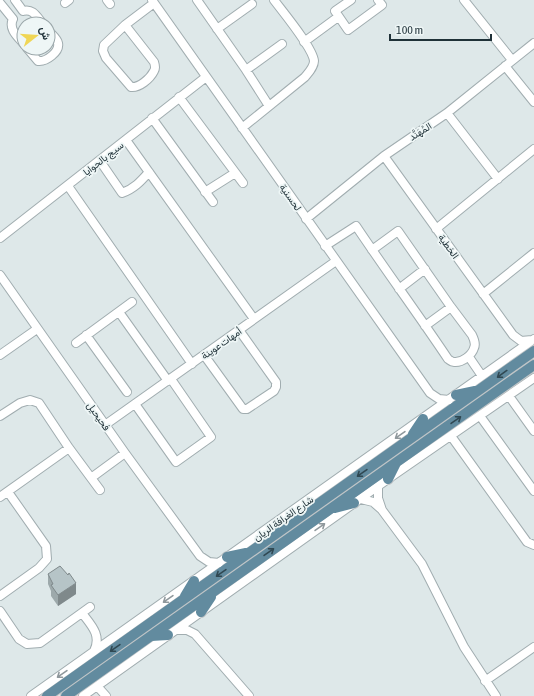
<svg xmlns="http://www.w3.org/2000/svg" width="534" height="696" viewBox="0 0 534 696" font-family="'Asap Condensed',Vazirmatn,sans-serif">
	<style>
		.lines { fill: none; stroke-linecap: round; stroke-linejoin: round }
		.minor-casing { stroke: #a1adb0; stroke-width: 10 }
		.major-casing { stroke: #c0c5c7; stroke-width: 12 }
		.minor { stroke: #fff; stroke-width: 8 }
		.major { stroke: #628b9f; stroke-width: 10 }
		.wall { fill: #9da9ab }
		.shaded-wall { fill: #7f898b }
		.building { fill: #b6c4c7; stroke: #7f898b }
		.oneway { stroke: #304852 }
		.oneway2 { stroke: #8f989c }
		.labels { text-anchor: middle; stroke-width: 3.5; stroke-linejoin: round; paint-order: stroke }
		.street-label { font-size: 10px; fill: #1f3138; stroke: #eef6f6 }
	</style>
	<rect width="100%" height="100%" fill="#dee8e9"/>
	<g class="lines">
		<g class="minor-casing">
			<path id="minor" d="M15,0L23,11C33,8 37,17 43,24
				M107,0L110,4
				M152,0L430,393L439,399L449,400
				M197,0L246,70L269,106
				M351,0L335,11L348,30L382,5L378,0
				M464,0L512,60
				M0,3L13,19C8,29 18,37 24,44
				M65,3L69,0
				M125,25L154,62C155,65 156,68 154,71C150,79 139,88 131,87L106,58L103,51L104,45L125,25L154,3
				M217,29L252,4
				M304,42L338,17
				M27,48L38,61C46,62 60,52 58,43C57,38 51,34 48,30
				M505,66L534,102
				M246,70L282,44
				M179,97L243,183
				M447,113L498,179
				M152,118L213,202
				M242,128L305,77C309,72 314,67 314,61C313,48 283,12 274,0
				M126,140L254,319
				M384,156L513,335L521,341L532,340
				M100,161L122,193C134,189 141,181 149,172
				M68,186L192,364
				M205,192L235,173
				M306,219L384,156L447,113L534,43
				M436,229L534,149
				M0,238L206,77
				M325,246L356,226C386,271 418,314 448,359C450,360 451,362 454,362C462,363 472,355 474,348C476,344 474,339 472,335L451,307L398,231L372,250
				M0,275L125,453L200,556L209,562L219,563
				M399,289L425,269
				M483,294L534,253
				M119,312L168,381
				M425,326L451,307
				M86,335L127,392
				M76,343L132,302
				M0,355L37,329
				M204,355L243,409H247L274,391L276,387V382L239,330
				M469,357L482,376
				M509,396L534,431
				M135,404L176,462L211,437L171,379
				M0,416L20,403L30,400L39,403L69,448L100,490
				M480,416L534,491
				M105,425L336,261
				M451,436L527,542L534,545
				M91,478L125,453
				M378,487V498L382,510L422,564L464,647L496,696
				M0,497L69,448
				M361,499L373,502L381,509
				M0,596L39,568L47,559L46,546L8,492
				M0,611L19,639L27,644L40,643L90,607
				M82,613C91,625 102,635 94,651
				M177,630H187L195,634L249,696
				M485,681L534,647
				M97,686L106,696
				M31,696L534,339
				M83,696L388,479L534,378"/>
		</g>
		<g class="major-casing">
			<path id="major" d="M456,395L475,391
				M413,434L423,419
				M388,479L396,463
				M335,508L354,503
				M227,557L246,553
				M185,596L194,581
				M201,612L211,597
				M151,636L168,635
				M47,696L534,351
				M66,696L534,365"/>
		</g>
		<use href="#minor" class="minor"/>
		<use href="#major" class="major"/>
	</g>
	<path class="wall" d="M48,574L76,594L58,606L51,596V591L48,584Z"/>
	<path class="shaded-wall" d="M76,583V594L58,606V595Z"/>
	<path class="building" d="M60,566L68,575L69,573L76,583L58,595L51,585L53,584L48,574Z"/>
	<defs><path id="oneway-shaft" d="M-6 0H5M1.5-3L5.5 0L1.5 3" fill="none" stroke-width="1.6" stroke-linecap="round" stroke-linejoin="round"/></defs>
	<g class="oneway">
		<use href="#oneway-shaft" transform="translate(502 374) rotate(144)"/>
		<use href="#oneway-shaft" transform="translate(456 420) rotate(-35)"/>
		<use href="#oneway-shaft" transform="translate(362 473) rotate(145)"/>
		<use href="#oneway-shaft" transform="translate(269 552) rotate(-35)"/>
		<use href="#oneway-shaft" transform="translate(221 573) rotate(145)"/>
		<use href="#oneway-shaft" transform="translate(115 648) rotate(145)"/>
	</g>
	<g class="oneway2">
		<use href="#oneway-shaft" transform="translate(400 435) rotate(145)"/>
		<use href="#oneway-shaft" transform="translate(320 527) rotate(-35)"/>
		<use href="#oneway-shaft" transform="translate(168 599) rotate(145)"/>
		<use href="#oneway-shaft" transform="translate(62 674) rotate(145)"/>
	</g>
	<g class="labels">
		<g class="street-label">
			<text transform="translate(420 131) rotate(-32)" y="4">المُهَنَّد</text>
			<text transform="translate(103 158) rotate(-38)" y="4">سيج بالحوايا</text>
			<text transform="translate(291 197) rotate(55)" y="4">لحسنية</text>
			<text transform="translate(449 246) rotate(54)" y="4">الخطية</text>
			<text transform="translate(221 343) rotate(-35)" y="4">أمهات عوينة</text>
			<text transform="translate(99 416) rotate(55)" y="4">فحيحيل</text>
			<text transform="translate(283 518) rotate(-35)" y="4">شارع الغرافة الريان</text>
		</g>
	</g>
	<g transform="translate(36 36) rotate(73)"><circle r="19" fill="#eef6f6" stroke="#9ba7aa"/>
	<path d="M0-3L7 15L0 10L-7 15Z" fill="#f0d655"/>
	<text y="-6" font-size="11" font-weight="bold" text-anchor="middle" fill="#1f3138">ش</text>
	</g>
	<path d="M390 34v6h101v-6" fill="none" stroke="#1f3138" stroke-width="2"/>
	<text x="396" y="34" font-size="12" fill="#1f3138" stroke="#eef6f6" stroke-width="3" paint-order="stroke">100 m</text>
</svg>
